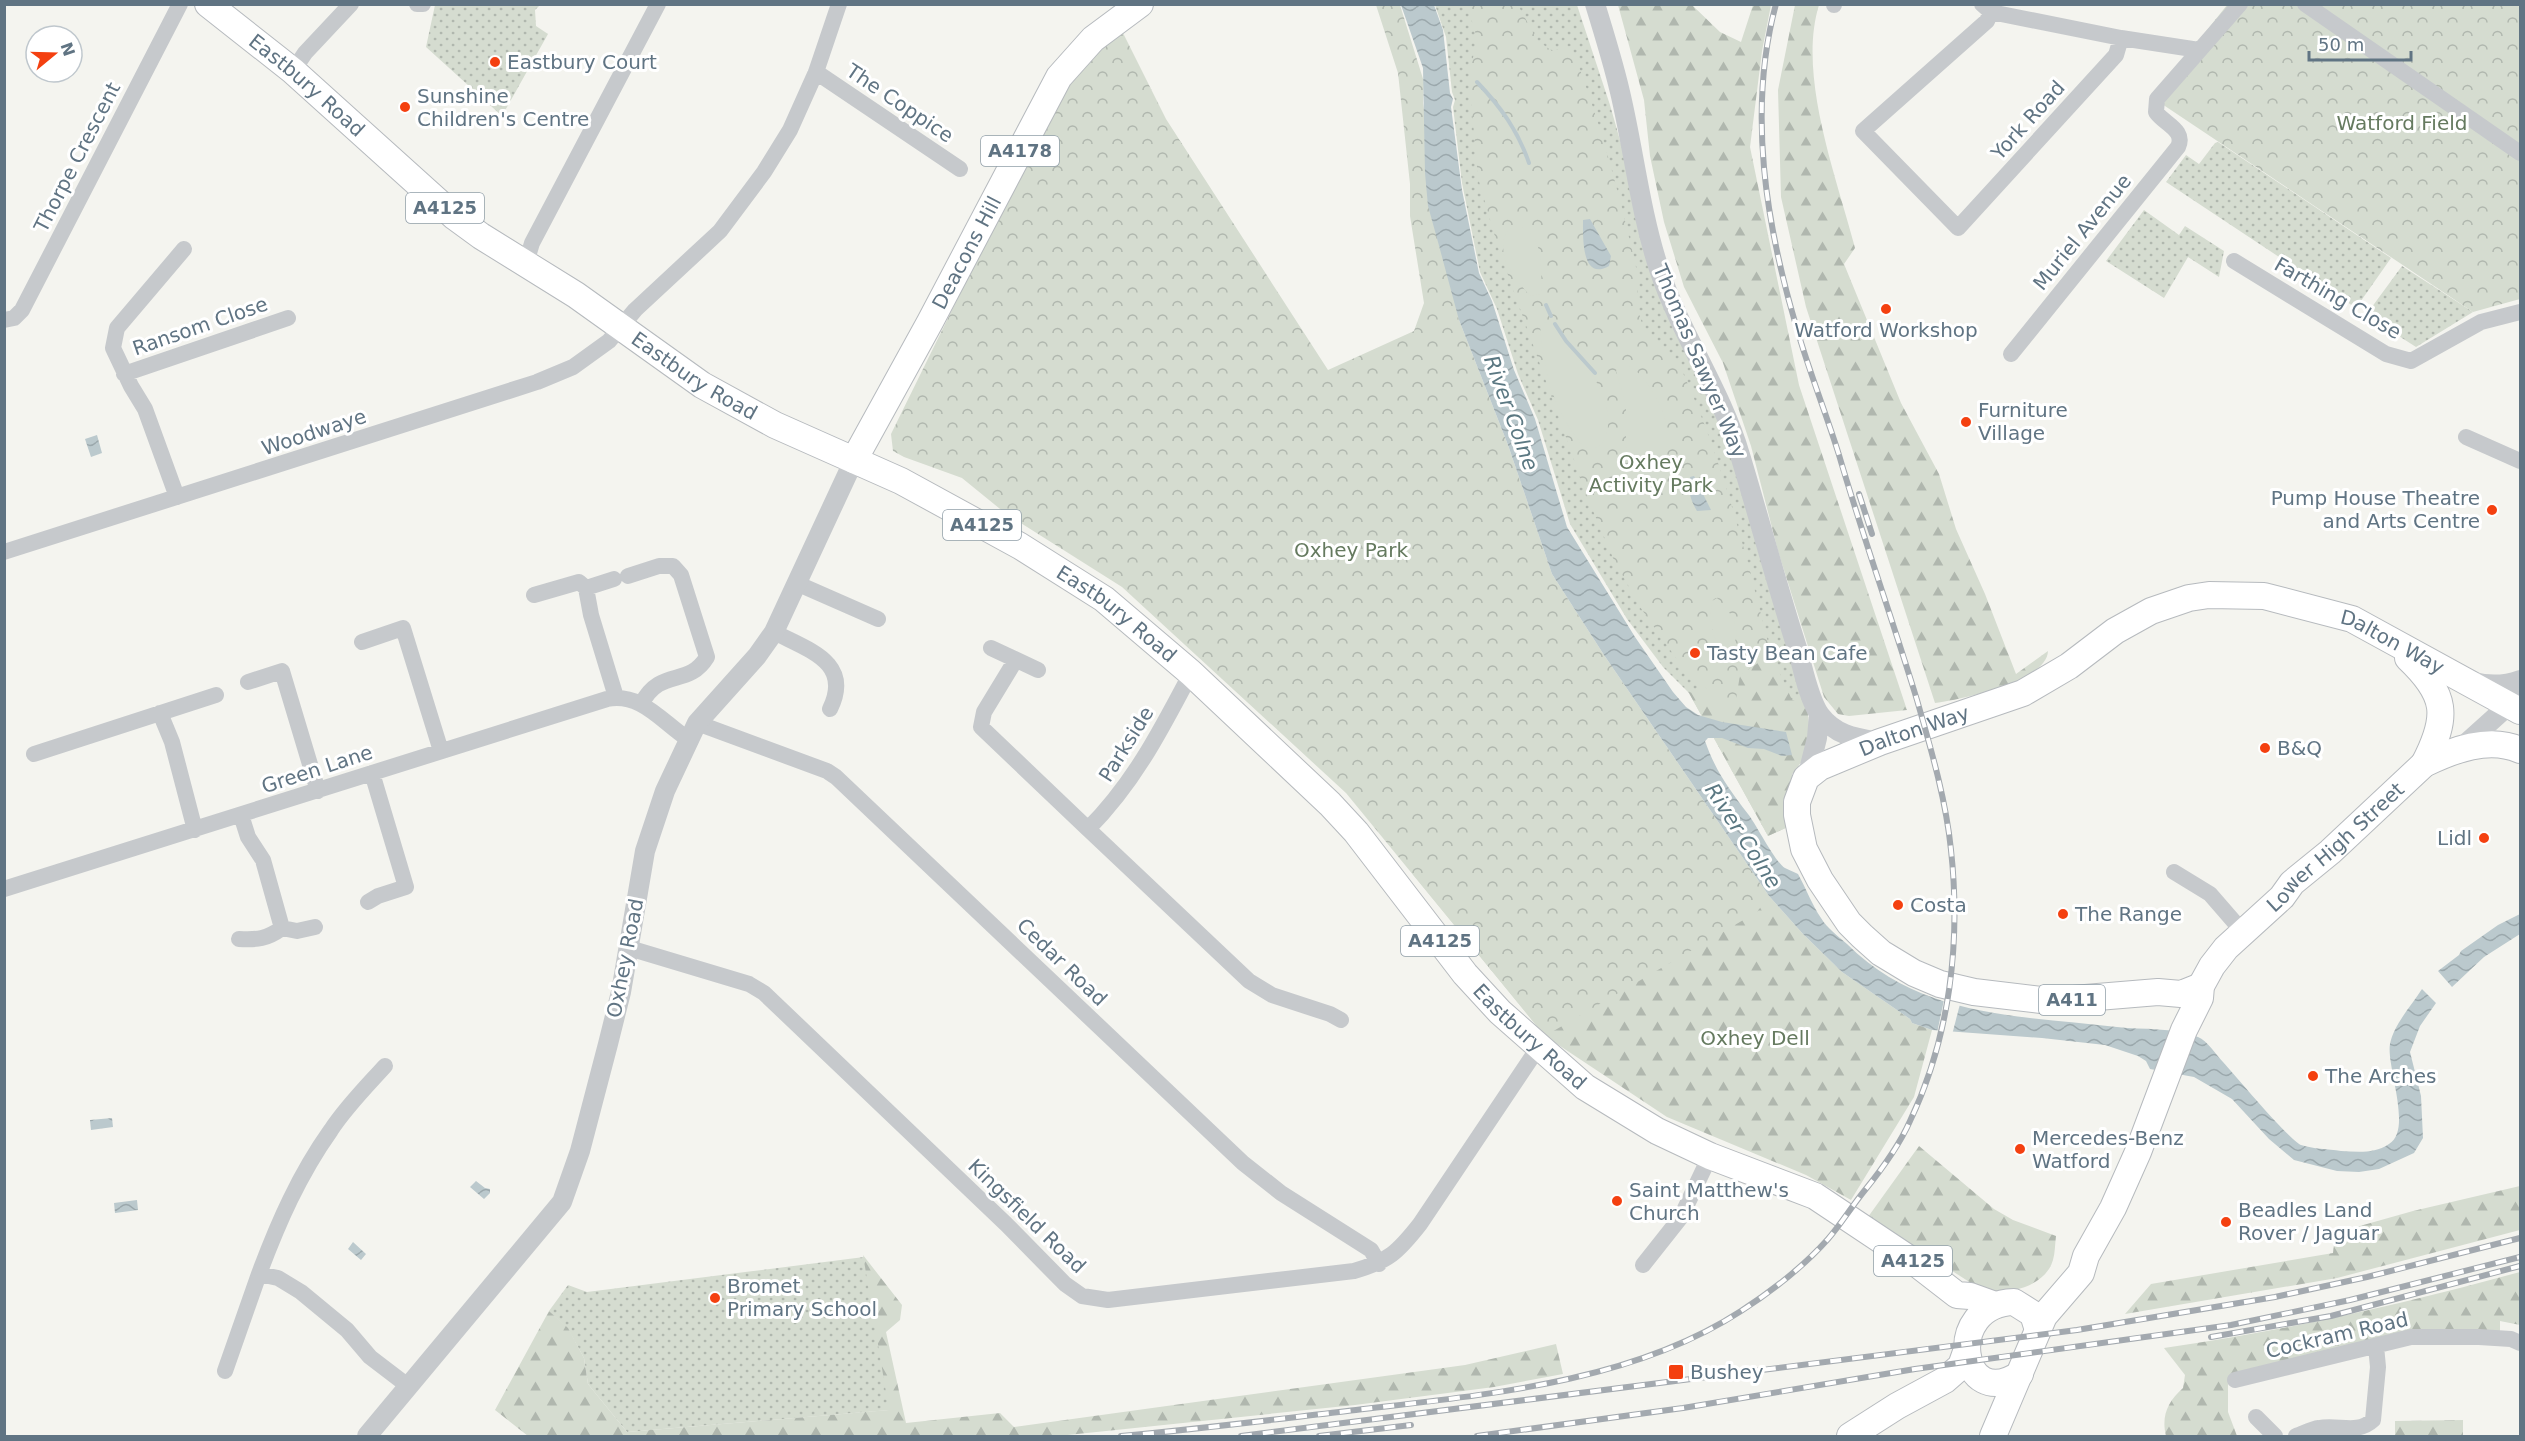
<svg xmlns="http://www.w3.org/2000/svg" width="2525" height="1441" viewBox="0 0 2525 1441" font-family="'DejaVu Sans',sans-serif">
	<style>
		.grass { fill: url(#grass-dots) }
		.forest { fill: url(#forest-firs) }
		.park { fill: url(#park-crowns) }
		.pitch { fill: #d5dcd0 }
		.water { fill: url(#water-waves) }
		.pier { fill: #f4f4ef }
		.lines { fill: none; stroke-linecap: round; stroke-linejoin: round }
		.stream { stroke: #bbc9cd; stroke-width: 4 }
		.primary-casing { stroke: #b6babe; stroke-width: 28 }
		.minor { stroke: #c6c9cc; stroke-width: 16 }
		.tertiary { stroke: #c6c9cc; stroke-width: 20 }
		.primary { stroke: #fff; stroke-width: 26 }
		.rail-casing { stroke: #a3a9af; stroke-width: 6 }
		.rail { stroke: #fff; stroke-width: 4; stroke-dasharray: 11; stroke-linecap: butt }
		.poi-dot { fill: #f44010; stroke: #fff; stroke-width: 2 }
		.labels { text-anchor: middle; stroke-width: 6; stroke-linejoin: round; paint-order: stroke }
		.shield { fill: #fff; stroke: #909ea8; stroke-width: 1.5 }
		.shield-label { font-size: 18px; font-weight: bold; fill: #607483 }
		.poi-label { font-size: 20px; fill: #607483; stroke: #fff; text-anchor: start }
		.street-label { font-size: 20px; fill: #607483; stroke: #fff }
		.park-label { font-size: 20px; fill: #657a5f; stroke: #fff }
		.water-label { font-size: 21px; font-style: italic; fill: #5b7882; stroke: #fff }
	</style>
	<defs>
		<pattern id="grass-dots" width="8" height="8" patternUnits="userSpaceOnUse" patternTransform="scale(1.5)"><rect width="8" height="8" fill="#d5dcd0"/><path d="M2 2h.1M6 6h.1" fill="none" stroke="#b0b7ae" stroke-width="1.8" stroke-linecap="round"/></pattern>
		<pattern id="forest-firs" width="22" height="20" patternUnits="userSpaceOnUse" patternTransform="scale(1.5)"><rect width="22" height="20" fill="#d5dcd0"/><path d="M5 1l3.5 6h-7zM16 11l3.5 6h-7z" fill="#b0b7ae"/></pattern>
		<pattern id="park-crowns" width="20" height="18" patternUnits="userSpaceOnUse" patternTransform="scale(1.5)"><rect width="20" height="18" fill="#d5dcd0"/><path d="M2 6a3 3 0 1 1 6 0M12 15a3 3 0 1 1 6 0" fill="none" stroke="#b0b7ae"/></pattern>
		<pattern id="water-waves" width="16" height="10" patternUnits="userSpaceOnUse" patternTransform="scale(1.5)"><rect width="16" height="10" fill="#bbc9cd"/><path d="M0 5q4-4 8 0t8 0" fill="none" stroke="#9ba8ac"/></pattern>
	</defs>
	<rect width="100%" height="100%" fill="#f4f4ef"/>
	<path class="grass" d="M435,5H540L535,10L536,26L548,34L502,116L426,47Z
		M1435,5H1577L1610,105L1631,179L1714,401L1807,705L1811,749L1792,774V825L1768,836L1689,693L1663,667L1627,619L1570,524L1538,420L1518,374L1497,309L1480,272L1462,183L1453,107L1455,100L1452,92L1446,37Z
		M2218,142L2391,258L2356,308L2166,182L2186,155L2199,164L2215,143Z
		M2144,210L2179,235L2185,226L2224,251L2219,277L2188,257L2164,298L2106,261Z
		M2402,266L2473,312L2416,347L2366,315Z
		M864,1257L890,1410L627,1432L588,1384L584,1358L568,1329L549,1311L568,1285L587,1292Z"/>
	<path class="forest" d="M1618,5H1692L1720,32L1741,42L1753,5H1771L1762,51L1750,147L1799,385L1907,710L1849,716L1838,714L1824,697L1778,551L1751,446L1723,363L1684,287L1664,222L1650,156L1644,100Z
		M1795,5H1819C1797,76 1837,178 1855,248L1844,264L1901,403L1939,474L1956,529L1985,594L2016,674L2048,651C2047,682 1959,700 1935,703L1806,307L1781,197L1778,90Z
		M1771,654L1792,700L1807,705L1811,749L1792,774V825L1768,836L1689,693L1706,688L1716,705L1740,675Z
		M1439,867L1752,898L1769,896L1803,934L1842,972L1910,1019L1912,1023L1932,1030L1914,1097L1851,1200L1806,1175L1667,1117L1545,1036L1411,872Z
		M1919,1146L1994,1209L2013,1220L2056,1236C2055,1244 2055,1253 2053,1260C2045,1287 2009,1294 1985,1292L1868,1217Z
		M2520,1186V1230L2337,1278L2125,1314L2151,1284L2333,1253L2335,1233L2413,1211Z
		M863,1255L902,1305L900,1320L886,1332L906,1423L1000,1413L1014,1427L1465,1365L1556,1344L1563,1374L1494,1387L1355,1405L1058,1436H528L495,1410L549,1311L568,1328L584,1358L588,1384L627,1432L889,1410Z
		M2520,1272V1325L2500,1321V1332L2450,1334L2228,1379V1412L2237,1436H2166C2161,1416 2168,1401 2183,1388L2185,1375L2164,1348C2285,1331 2403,1304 2520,1272Z
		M2463,1420V1436H2395V1421Z"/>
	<path class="park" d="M1376,5H1400L1424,82L1423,103L1459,320L1508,445L1552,574L1604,655L1769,896L1757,912L1545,1036L1346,793L1122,587L1005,513L962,478L904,457L893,451L891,434L1042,127L1077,62L1122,31L1166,119L1328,370L1414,331L1424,303L1410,216V184L1398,73Z
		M1467,5H1518L1537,40L1552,51L1571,46C1599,117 1619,192 1636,267C1640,287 1634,306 1643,325C1650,343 1674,354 1683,373C1724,463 1747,559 1771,654L1740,675L1735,705H1716L1706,688L1699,686L1685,671L1640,607L1613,558L1588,499L1498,247L1478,178L1469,77L1477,38Z
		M2227,5H2520V299L2473,312L2153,98Z"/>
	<path class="pitch" d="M1517,226C1546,233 1540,270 1542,294L1530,296C1517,280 1499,262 1504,239C1506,232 1509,228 1517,226Z
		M1550,321C1554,328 1557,335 1562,342C1568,351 1577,357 1585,366C1602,384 1620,427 1598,447L1585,448C1553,412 1543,370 1540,324Z
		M1620,364C1637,362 1659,398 1663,412C1667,423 1667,435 1667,446C1661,461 1648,465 1634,459L1626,447V404L1616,371Z
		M1717,598C1730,611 1743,628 1733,646L1724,648C1709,638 1710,617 1712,601Z"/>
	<path class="water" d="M1401,5H1434L1443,30L1450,93L1453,99L1451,107L1462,190L1479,273L1492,301L1514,370L1535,419L1567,527L1635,637L1673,692L1686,707L1698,715L1722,722L1786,732L1792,755L1782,756L1764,749L1748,748L1722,738H1708L1705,741C1716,772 1729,789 1748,814C1756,824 1775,862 1785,868C1789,870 1794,872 1798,874C1806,888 1812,905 1821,918C1827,928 1838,936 1847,944C1923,1019 2019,1015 2117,1027C2144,1030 2172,1027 2198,1037C2207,1040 2216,1055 2223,1062C2235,1075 2290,1141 2301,1145C2313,1149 2328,1149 2341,1151C2358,1152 2374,1154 2389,1144C2413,1130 2386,1066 2390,1044C2394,1024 2412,1005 2422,989L2436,1003L2420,1026L2410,1052L2421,1096L2423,1138L2414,1153L2379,1169L2359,1172L2337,1171L2294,1160L2269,1139L2232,1099L2194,1077L2150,1069L2146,1061L2138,1056L2105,1045L2042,1038L1932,1030L1912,1023L1910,1019L1842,972L1803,934L1769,896L1604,655L1552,574L1508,445L1459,320L1438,242L1428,206L1425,173L1423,68Z
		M1590,219L1611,256L1609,266C1581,282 1583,236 1583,220Z
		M97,435L102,453L91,457L85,439Z
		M1694,476L1711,510L1697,511C1690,499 1688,491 1690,477Z
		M2520,914V934L2484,957L2452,987L2438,971L2459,955L2461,951L2498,925Z
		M112,1118L113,1127L91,1130L90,1120Z
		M476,1181L485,1188L490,1189V1193L484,1199L470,1187Z
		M137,1200L138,1210L115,1213L114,1203Z
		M353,1242L366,1254L361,1260L348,1249Z"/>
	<path class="pier" d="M1944,1000L1960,1004L1952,1035L1937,1033Z"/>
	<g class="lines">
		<path class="stream" d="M1477,82C1501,107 1518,131 1529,163
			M1546,305L1551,316
			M1555,324L1566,341L1595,373"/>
		<g class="primary-casing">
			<g id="primary">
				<path id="s1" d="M208,4L293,71L455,217L481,236L576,295L702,385L775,425L901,481L1020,546L1104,599L1191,673L1330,804L1356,832L1465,974L1500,1012L1585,1087L1657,1131L1710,1156L1815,1196L1917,1264L1957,1295L1970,1296L1995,1305"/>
				<path id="s2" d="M854,460L930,322L1059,77L1093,39L1140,4"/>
				<path d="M2408,658C2447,695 2449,716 2424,764"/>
				<path id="s3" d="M2201,986L2181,994L2158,992L2049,1001L1974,992L1940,984L1914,973L1881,953L1862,936L1849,923L1820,880L1804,849L1797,815V802L1806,778L1820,767L1880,742L2023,693L2069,666L2115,631L2151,611L2189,598L2209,595L2264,596L2352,619L2520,711"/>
				<path d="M2020,1374C1959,1414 1943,1304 2014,1302L2033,1314L2038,1330"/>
				<path d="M1850,1436L1897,1406L1945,1380L1961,1366L1967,1349"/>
				<path id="s4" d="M1993,1436L2044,1316L2081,1273L2086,1256L2113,1208L2138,1152L2184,1030L2200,998L2201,986L2212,966L2226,948L2282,897L2292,883L2330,852L2424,764C2453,750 2489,736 2520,750"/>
			</g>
		</g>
		<path class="minor" d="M417,4H423
			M1982,4L1991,12L2121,38L2199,50
			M2305,4L2520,153
			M1834,5V4
			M1991,12L1987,21L1863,131L1958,228L2116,55L2121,38
			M293,71L305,53L351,4
			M816,72L960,169
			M2234,261L2386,354L2411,361L2481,322L2520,312
			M526,263L532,243L658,4
			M4,320L14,318L22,310L180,4
			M2011,354L2178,147C2186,130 2164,124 2156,112L2157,99L2240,4
			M124,374L288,318
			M2466,437L2520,461
			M177,497L145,409L131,386L113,348L117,328L184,249
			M4,552L537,382L573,367L609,341L635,310L720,231L764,172L790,130L816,72L839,4
			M628,576L659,566H673L681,575L707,657C688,688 661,667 642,703
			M796,583L878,619
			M586,588L591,615L616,697
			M534,595L579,582L586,588L614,579
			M774,632C808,650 853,662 830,709
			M362,642L403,628L441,751
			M991,648L1038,670
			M1015,661L984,712L981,727L1088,829C1134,783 1161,730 1191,673
			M248,682L282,671L318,791
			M160,713L172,742L195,830
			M697,723L827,771L836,777L1243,1163L1281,1193L1371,1250L1379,1264
			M34,754L216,695
			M241,815L248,837L263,860L282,928
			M1088,829L1249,981L1272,995L1330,1014L1341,1020
			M2174,872L2210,894L2243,932
			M4,889L607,699C641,692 662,722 688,739
			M368,902L378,896L406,887L372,773
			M239,939C257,940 267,939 282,928L297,931L315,927
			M629,948L749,984L764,993L1006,1224L1065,1284L1082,1296L1108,1300L1354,1271C1389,1261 1398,1252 1420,1224L1538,1048
			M1643,1265L1681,1217L1710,1156
			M259,1274C278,1223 299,1175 331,1130C346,1107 366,1087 385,1066
			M225,1371L259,1274L278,1278L301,1292L347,1330L370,1357L408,1386
			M2235,1380L2411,1337H2479L2511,1339L2520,1343
			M2256,1417L2275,1436
			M2296,1436C2303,1434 2311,1429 2319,1428C2338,1424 2357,1435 2373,1420L2378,1367L2376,1346"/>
		<path class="tertiary" d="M1595,4C1604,33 1613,62 1620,92C1634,151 1640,211 1659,269C1680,333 1721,390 1740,455C1760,521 1777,586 1798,651C1803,669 1809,700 1820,715C1836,736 1856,738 1880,742
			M2473,682C2490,686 2504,686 2520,680
			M2461,748L2520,695
			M1808,774L1817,738L1819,714
			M367,1436L562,1202L580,1151L608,1044L621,992L645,851L665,791L697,723L757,656L774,632L854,460"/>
		<use href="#primary" class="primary"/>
		<g class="rail-casing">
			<path id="rail" d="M1859,494L1872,534
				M2211,1337L2331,1316L2520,1266
				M1121,1436C1200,1429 1278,1419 1356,1410C1483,1395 1631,1383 1741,1311C1772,1291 1803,1267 1828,1239C1841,1224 1852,1206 1865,1190C1882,1169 1899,1146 1910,1121C1950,1037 1961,942 1951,850C1946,800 1931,749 1917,700C1892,618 1863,537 1839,455C1826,413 1809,371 1797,329C1766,225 1747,111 1776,4
				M1241,1436L2077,1330L2275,1297L2367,1277L2520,1238
				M1319,1436L1411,1425
				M1477,1436L1683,1408L1915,1369L2231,1325L2350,1300L2520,1257"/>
		</g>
		<use href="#rail" class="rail"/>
	</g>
	<g class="poi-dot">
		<circle cx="495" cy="62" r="6"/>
		<circle cx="405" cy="107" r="6"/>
		<circle cx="1886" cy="309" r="6"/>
		<circle cx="1966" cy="422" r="6"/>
		<circle cx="2492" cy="510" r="6"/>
		<circle cx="1695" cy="653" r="6"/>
		<circle cx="2265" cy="748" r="6"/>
		<circle cx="2484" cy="838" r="6"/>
		<circle cx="1898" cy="905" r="6"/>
		<circle cx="2063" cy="914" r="6"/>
		<circle cx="2313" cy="1076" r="6"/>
		<circle cx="2020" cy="1149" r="6"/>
		<circle cx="1617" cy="1201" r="6"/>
		<circle cx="2226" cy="1222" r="6"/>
		<circle cx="715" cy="1298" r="6"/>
		<rect x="1668" y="1364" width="16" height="16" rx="3"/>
	</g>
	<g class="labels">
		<g class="shield">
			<rect x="981" y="136" width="78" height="30" rx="4.5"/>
			<rect x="406" y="193" width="78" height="30" rx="4.5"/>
			<rect x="943" y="510" width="78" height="30" rx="4.5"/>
			<rect x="1401" y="926" width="78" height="30" rx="4.5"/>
			<rect x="2039" y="985" width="66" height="30" rx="4.5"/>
			<rect x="1874" y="1246" width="78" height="30" rx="4.5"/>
		</g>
		<g class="shield-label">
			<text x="1020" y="157">A4178</text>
			<text x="445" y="214">A4125</text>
			<text x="982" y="531">A4125</text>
			<text x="1440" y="947">A4125</text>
			<text x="2072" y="1006">A411</text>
			<text x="1913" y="1267">A4125</text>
		</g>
		<g class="poi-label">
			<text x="507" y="69">Eastbury Court</text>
			<text x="417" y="103">Sunshine<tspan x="417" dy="23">Children's Centre</tspan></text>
			<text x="1886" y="337" text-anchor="middle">Watford Workshop</text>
			<text x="1978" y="417">Furniture<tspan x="1978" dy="23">Village</tspan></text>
			<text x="2480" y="505" text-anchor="end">Pump House Theatre<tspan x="2480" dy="23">and Arts Centre</tspan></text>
			<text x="1707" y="660">Tasty Bean Cafe</text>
			<text x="2277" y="755">B&amp;Q</text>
			<text x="2472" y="845" text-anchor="end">Lidl</text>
			<text x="1910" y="912">Costa</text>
			<text x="2075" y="921">The Range</text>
			<text x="2325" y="1083">The Arches</text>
			<text x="2032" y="1145">Mercedes-Benz<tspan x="2032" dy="23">Watford</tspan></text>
			<text x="1629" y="1197">Saint Matthew's<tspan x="1629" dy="23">Church</tspan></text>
			<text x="2238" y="1217">Beadles Land<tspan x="2238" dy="23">Rover / Jaguar</tspan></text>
			<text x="727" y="1293">Bromet<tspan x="727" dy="23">Primary School</tspan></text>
			<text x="1690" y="1379">Bushey</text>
		</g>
		<g class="street-label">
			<text dy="7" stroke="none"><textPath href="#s1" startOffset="128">Eastbury Road</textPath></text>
			<text transform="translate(900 103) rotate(34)" y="7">The Coppice</text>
			<text transform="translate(2028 120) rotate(-48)" y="7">York Road</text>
			<text transform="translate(77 157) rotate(-63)" y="7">Thorpe Crescent</text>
			<text transform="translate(2082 232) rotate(-51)" y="7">Muriel Avenue</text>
			<text dy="7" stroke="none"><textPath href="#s2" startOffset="236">Deacons Hill</textPath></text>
			<text transform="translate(2338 298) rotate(30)" y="7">Farthing Close</text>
			<text transform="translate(200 326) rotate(-19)" y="7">Ransom Close</text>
			<text transform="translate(1700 361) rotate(67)" y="7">Thomas Sawyer Way</text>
			<text dy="7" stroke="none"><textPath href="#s1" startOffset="614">Eastbury Road</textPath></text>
			<text transform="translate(314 432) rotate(-18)" y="7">Woodwaye</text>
			<text dy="7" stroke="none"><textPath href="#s1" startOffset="1100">Eastbury Road</textPath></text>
			<text dy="7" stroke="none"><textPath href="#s3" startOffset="1174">Dalton Way</textPath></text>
			<text dy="7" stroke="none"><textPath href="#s3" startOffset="654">Dalton Way</textPath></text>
			<text transform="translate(1126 744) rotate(-58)" y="7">Parkside</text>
			<text transform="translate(317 769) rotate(-18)" y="7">Green Lane</text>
			<text dy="7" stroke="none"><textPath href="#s4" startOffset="694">Lower High Street</textPath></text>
			<text transform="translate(625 958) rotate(-79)" y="7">Oxhey Road</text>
			<text transform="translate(1062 962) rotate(44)" y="7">Cedar Road</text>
			<text dy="7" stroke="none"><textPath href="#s1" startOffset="1694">Eastbury Road</textPath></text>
			<text transform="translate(1027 1216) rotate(44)" y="7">Kingsfield Road</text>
			<text transform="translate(2337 1335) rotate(-13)" y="7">Cockram Road</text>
		</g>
		<g class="park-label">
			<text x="2402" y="130">Watford Field</text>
			<text x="1651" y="469">Oxhey<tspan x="1651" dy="23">Activity Park</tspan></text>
			<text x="1351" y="557">Oxhey Park</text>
			<text x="1755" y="1045">Oxhey Dell</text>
		</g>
		<g class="water-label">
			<text transform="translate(1511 413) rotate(70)" y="7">River Colne</text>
			<text transform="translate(1743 836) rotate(57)" y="7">River Colne</text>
		</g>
	</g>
	<rect width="2525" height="1441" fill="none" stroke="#607483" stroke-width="12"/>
	<g transform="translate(54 54) rotate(71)"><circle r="28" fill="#ffffff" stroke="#bfc7cd" stroke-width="1.5"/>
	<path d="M0-4.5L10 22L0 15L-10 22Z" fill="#f44010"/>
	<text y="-9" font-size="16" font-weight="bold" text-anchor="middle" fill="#607483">N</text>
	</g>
	<path d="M2309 51v9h102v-9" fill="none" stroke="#607483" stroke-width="3"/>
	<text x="2318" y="51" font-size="18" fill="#607483" stroke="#ffffff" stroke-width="4.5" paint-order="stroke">50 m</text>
</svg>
